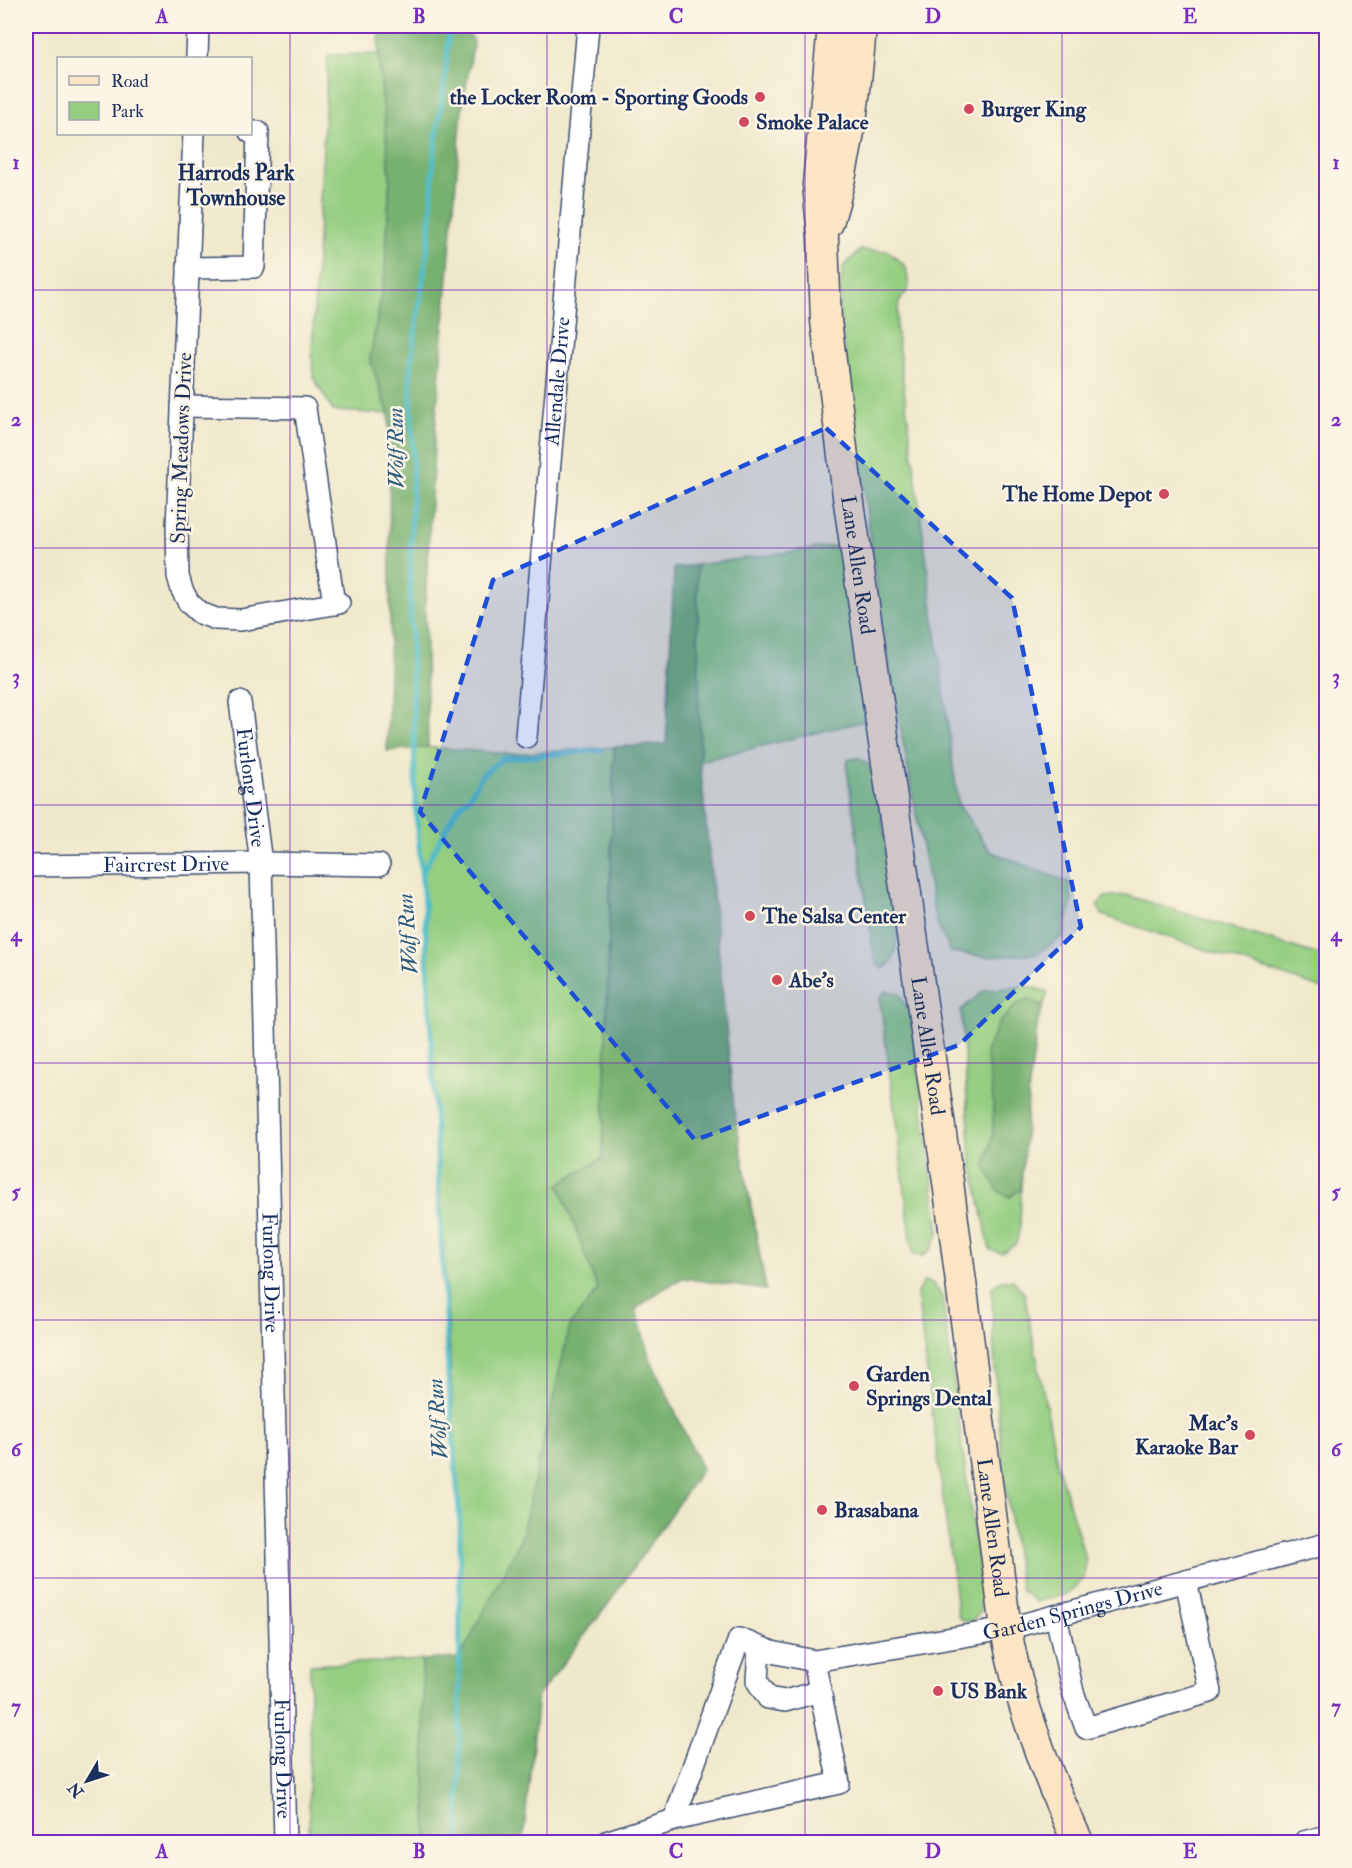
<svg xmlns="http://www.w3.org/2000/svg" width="1352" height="1868" viewBox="0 0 1352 1868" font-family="'IM FELL Double Pica',serif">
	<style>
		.green { fill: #94ce81; stroke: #587e70; stroke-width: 1.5 }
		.forest { fill: #77b16f; stroke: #497066; stroke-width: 1.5 }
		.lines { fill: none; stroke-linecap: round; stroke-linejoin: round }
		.stream { stroke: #50bdc9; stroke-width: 5 }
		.street-casing { stroke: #3b4b6e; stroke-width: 24 }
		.secondary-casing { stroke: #3b4b6e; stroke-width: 33 }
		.street { stroke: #fff; stroke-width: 21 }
		.secondary { stroke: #fce5c4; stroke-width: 30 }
		.marked { fill: #1d4ed8; fill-opacity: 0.2; stroke: #1d4ed8; stroke-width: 4.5; stroke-dasharray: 12 8; stroke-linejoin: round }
		.grid { fill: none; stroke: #7b2cbf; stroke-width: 1.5; stroke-opacity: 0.55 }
		.poi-dot { fill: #d1495b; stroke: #fcf5e5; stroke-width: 2 }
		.labels { text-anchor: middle; stroke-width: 5; stroke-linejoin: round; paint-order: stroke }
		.poi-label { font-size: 21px; font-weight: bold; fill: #1b2f5e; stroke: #fcf5e5; text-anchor: start }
		.street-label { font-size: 21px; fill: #1b2f5e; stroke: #fcf5e5 }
		.neighbourhood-label { font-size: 22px; font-weight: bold; fill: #1b2f5e; stroke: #fcf5e5 }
		.water-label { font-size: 22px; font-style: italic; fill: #2b5a7e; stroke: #fcf5e5 }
		.neatline { fill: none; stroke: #7b2cbf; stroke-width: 2 }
		.grid-label { font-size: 20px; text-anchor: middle; font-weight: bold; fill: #7b2cbf }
	</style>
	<rect width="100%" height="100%" fill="#fcf5e5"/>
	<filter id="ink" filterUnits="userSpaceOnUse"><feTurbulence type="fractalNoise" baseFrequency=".0167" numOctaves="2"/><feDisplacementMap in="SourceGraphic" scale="12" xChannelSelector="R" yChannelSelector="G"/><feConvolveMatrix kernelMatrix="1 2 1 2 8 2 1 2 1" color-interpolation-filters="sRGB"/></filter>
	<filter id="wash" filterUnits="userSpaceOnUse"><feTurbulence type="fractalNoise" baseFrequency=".008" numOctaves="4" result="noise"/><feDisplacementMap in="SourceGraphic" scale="24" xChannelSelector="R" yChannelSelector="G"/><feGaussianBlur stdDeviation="1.35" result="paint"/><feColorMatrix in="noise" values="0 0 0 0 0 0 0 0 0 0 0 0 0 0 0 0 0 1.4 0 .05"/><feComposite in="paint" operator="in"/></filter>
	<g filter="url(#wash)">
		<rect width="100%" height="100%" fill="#f0e8cb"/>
		<path class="green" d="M379,54L390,176L385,273L370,360L389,414L333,411L313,377L312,350L328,55Z
			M860,250L888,251L906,267L909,288L899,302L896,326L958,804L990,851L1070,883L1072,901L1063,936L1037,954L987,957L951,952L936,922L883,632L839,308L843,267Z
			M855,543L881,717L700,761L697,565Z
			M414,746L511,754L614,747L603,1158L559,1184L598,1290L570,1325L521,1539L460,1658V1523Z
			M859,758L868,764L877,780L897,933C896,948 897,960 883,969L876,963L874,955L847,769L848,760Z
			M1126,895L1326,957V990L1102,915L1097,905L1105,897Z
			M1028,986L1048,992L1043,1007L1027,999L993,1100V1136L985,1167L1010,1197L1021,1188L1020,1226L1016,1244L1002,1253L990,1250L971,1158L961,1010L985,990Z
			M885,991L899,993L911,1015L939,1232L932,1248L923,1256L913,1254L880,999Z
			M1002,1280H1013L1024,1293L1058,1467L1086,1560L1084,1579L1067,1594L1036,1602L1021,1590C1004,1490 993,1388 992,1287Z
			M924,1281L932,1283L942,1296L982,1593L980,1612L972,1621L962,1620L958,1616L917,1293Z
			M422,1660L427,1842H309L310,1665Z"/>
		<path class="forest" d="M378,26H463L474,40L462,111L435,431L425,605L428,747L387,751L390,623L389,414L370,360L385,273L390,176L379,64Z
			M697,565L700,761L734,1109L766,1290L683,1278L663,1289L636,1309L649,1356L702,1469L609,1603L538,1696L523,1842H427L422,1660L460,1658L521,1539L570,1325L598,1290L559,1184L603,1158L614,747L666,744L674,568Z
			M1027,999L1043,1007L1038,1021L1029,1087L1021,1188L1010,1197L999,1192L985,1167L993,1136V1100L986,1052L998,1024L1016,1005Z"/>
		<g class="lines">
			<path class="stream" d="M449,26L445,80L434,154L430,232L410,369L413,449L410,592L416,813L425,915L448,1376L460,1523L459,1842
				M422,873L455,812L469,797L483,774L502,759L602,750"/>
		</g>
	</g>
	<g filter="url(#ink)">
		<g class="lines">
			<g class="street-casing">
				<g id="street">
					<path d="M197,58L198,26"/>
					<path d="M194,134L177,527L178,576L182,590L189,603L200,613L216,619L241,620L339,603"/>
					<path d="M188,268L254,267L258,132H250"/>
					<path d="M182,406L305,408L334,604"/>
					<path id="s1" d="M240,702L261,863L285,1842"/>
					<path id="s2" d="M526,737L588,26"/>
					<path id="s3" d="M26,866L261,863L379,865"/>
					<path d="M1056,1616L1073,1692L1086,1728L1210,1692L1186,1581"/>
					<path d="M759,1648L757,1681L768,1698L785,1701L820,1691"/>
					<path id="s4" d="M814,1661L839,1783L674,1820L739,1639L772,1652L814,1661L1006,1629L1326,1544"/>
					<path d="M606,1842L674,1820"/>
					<path d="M1304,1842L1326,1836"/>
				</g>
			</g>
			<g class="secondary-casing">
				<g id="secondary">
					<path id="s5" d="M833,26L818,184L823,238L826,321L848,496L948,1182L1006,1629C1019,1704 1046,1774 1078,1842"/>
					<path d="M828,223C848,159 856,92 861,26"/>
				</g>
			</g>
			<use href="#street" class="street"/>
			<use href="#secondary" class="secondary"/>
		</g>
	</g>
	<path class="marked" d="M826,428L1012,598L1081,927L959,1045L695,1140L420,812L493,580Z"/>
	<path class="grid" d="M290,26V1842M547,26V1842M805,26V1842M1062,26V1842M26,290H1326M26,548H1326M26,805H1326M26,1063H1326M26,1320H1326M26,1578H1326"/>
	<g class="poi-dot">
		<circle cx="760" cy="97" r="6"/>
		<circle cx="969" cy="109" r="6"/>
		<circle cx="744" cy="122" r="6"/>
		<circle cx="1164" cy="494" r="6"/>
		<circle cx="750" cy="916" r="6"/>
		<circle cx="777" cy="980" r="6"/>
		<circle cx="854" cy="1386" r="6"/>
		<circle cx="1250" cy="1435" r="6"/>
		<circle cx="822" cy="1510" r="6"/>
		<circle cx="938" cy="1691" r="6"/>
	</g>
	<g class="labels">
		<g class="poi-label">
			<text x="748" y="104" text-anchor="end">the Locker Room - Sporting Goods</text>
			<text x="981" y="116">Burger King</text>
			<text x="756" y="129">Smoke Palace</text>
			<text x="1152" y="501" text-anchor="end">The Home Depot</text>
			<text x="762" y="923">The Salsa Center</text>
			<text x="789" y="987">Abe's</text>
			<text x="866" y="1381">Garden<tspan x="866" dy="24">Springs Dental</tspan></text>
			<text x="1238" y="1430" text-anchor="end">Mac's<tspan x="1238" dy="24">Karaoke Bar</tspan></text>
			<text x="834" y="1517">Brasabana</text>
			<text x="950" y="1698">US Bank</text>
		</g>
		<g class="street-label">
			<text dy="7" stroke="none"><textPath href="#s2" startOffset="357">Allendale Drive</textPath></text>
			<text transform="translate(181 448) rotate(-88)" y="7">Spring Meadows Drive</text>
			<text dy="7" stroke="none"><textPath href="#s5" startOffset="542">Lane Allen Road</textPath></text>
			<text dy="7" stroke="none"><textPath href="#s1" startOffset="86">Furlong Drive</textPath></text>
			<text dy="7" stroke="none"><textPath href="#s3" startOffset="140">Faircrest Drive</textPath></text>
			<text dy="7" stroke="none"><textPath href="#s5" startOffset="1028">Lane Allen Road</textPath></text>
			<text dy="7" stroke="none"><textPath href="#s1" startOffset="572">Furlong Drive</textPath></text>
			<text dy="7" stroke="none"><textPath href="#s5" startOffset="1514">Lane Allen Road</textPath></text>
			<text dy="7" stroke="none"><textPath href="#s4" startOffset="828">Garden Springs Drive</textPath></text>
			<text dy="7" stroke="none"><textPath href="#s1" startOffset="1058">Furlong Drive</textPath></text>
		</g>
		<g class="neighbourhood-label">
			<text x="236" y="180">Harrods Park<tspan x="236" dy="25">Townhouse</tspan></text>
		</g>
		<g class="water-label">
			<text transform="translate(395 448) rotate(-91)" y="8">Wolf Run</text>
			<text transform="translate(407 934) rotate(-94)" y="8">Wolf Run</text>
			<text transform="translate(437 1419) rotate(-94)" y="8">Wolf Run</text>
		</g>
	</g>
	<rect width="1352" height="1868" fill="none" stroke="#fcf5e5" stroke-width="66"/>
	<rect x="57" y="57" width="195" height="78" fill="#fcf5e5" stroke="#a2a6af" stroke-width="1.5"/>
	<rect x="69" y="76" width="30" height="9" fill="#fce5c4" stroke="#a2a6af" stroke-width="1.5"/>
	<text x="111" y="87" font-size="18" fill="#1b2f5e">Road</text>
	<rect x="69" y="102" width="30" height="18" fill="#94ce81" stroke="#a2a6af" stroke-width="1.5"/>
	<text x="111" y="117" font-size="18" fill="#1b2f5e">Park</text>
	<g transform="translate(87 1781) rotate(231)" stroke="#fcf5e5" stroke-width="4.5" paint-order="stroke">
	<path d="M0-4.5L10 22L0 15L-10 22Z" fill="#1b2f5e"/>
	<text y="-9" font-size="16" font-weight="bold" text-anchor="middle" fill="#1b2f5e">N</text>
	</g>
	<rect x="33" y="33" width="1286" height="1802" class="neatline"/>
	<g class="grid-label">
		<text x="162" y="23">A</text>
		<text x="419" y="23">B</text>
		<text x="676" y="23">C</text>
		<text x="933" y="23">D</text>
		<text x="1190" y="23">E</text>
		<text x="16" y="169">1</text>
		<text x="1336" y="169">1</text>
		<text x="16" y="426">2</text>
		<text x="1336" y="426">2</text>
		<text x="16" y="683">3</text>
		<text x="1336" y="683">3</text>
		<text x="16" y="941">4</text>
		<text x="1336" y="941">4</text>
		<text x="16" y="1198">5</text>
		<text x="1336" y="1198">5</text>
		<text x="16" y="1456">6</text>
		<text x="1336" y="1456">6</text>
		<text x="16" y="1713">7</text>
		<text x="1336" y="1713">7</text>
		<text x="162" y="1858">A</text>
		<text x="419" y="1858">B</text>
		<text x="676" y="1858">C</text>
		<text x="933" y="1858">D</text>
		<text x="1190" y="1858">E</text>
	</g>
</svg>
